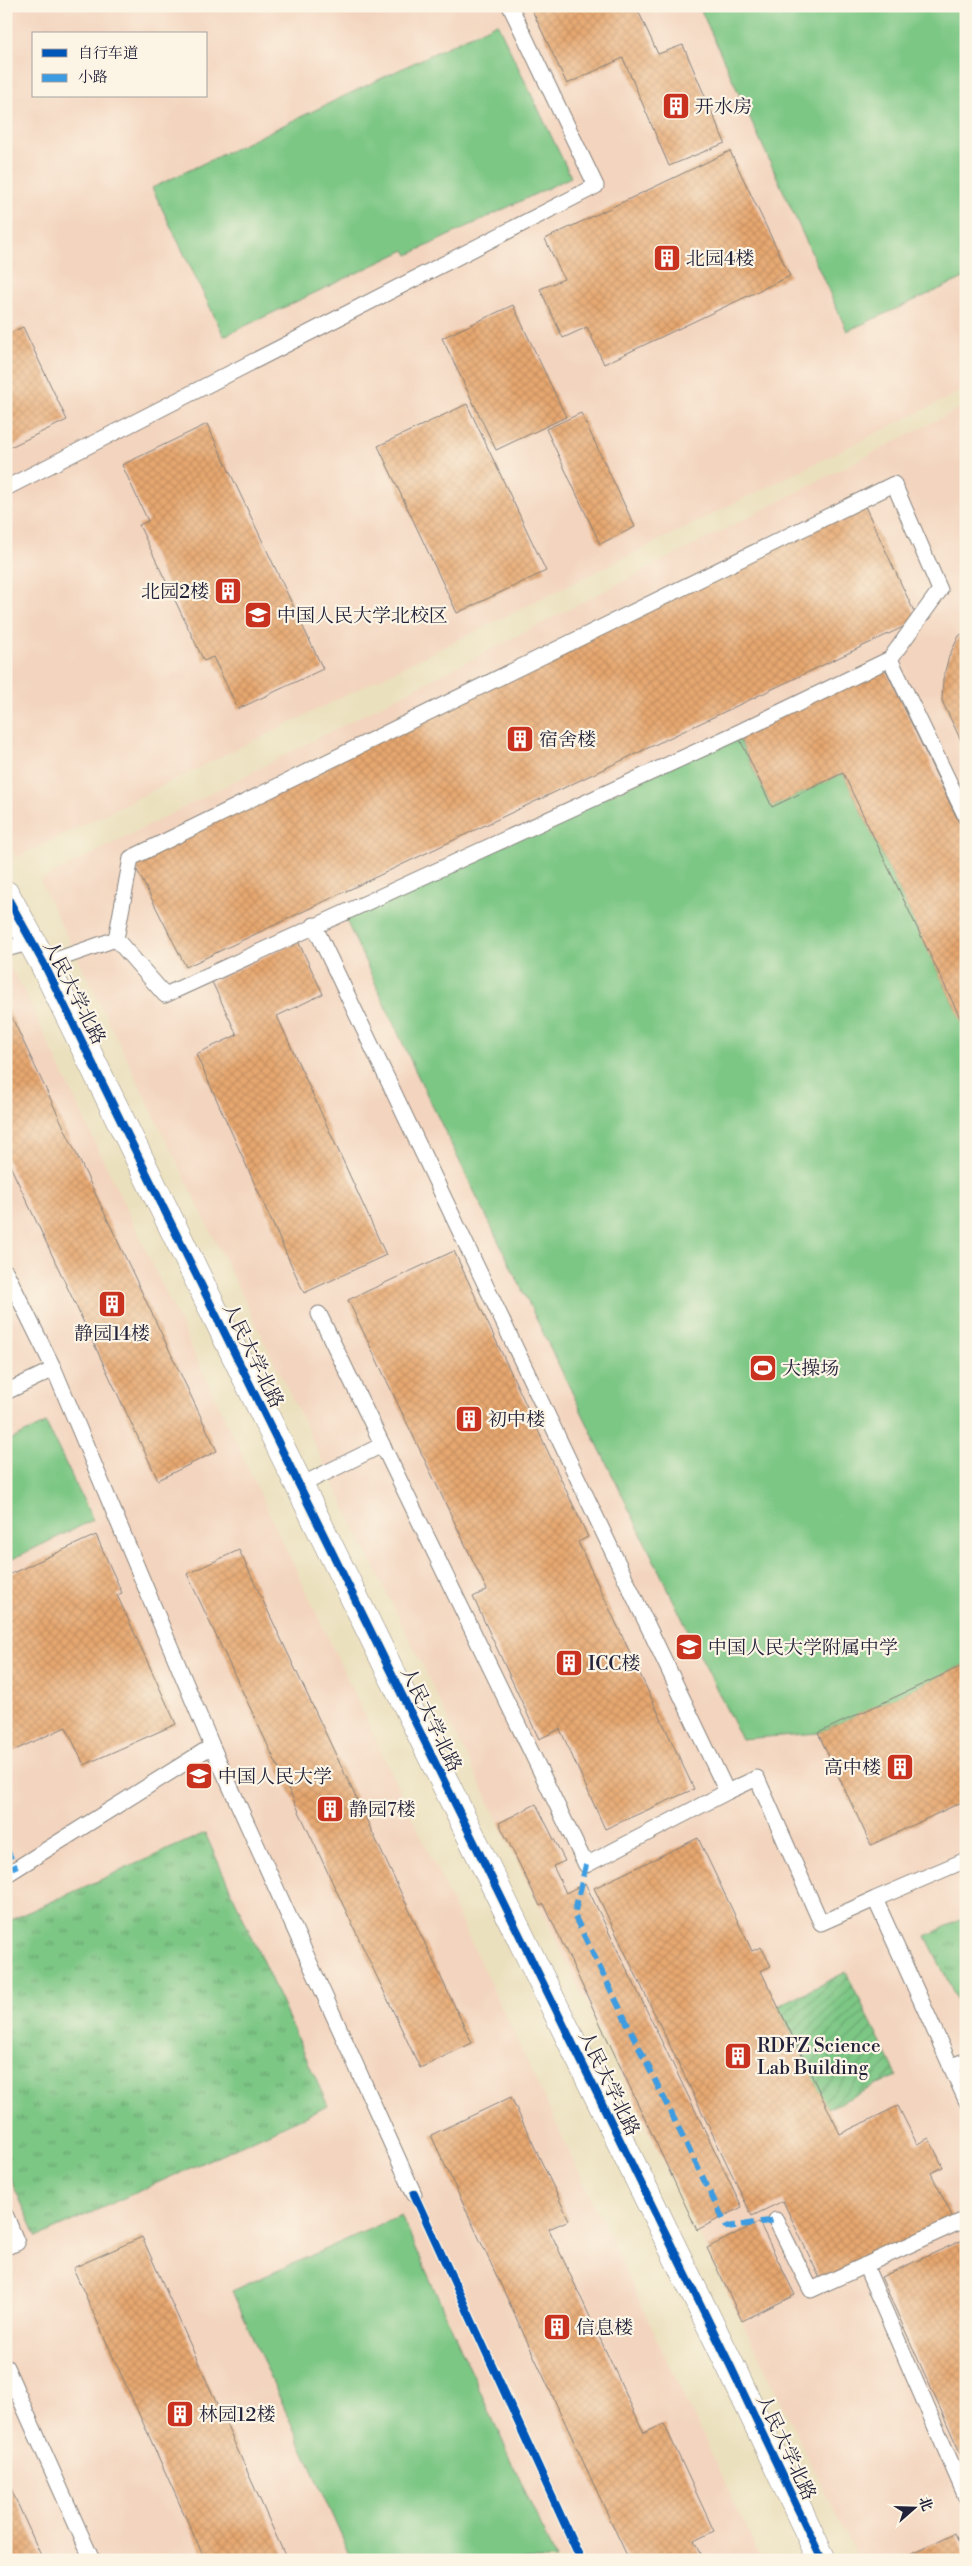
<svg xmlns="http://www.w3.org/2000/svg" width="972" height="2566" viewBox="0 0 972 2566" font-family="'Libre Bodoni','Noto Serif SC',serif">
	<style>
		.built { fill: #f3d4be; fill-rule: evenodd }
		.park { fill: url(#park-tufts); stroke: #507460 }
		.garden { fill: url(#garden-furrows); stroke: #507460 }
		.pitch { fill: #7dc785; stroke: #507460 }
		.building { fill: url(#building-cross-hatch) }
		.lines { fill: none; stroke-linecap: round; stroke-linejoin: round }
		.service-casing { stroke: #86817c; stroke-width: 17 }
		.minor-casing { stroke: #86817c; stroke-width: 29 }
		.service { stroke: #fff; stroke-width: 15 }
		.minor { stroke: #fff; stroke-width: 28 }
		.quiet { stroke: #3c9ce2; stroke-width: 6; stroke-dasharray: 12 6; stroke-linecap: butt }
		.cycleway-casing { stroke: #fcf5e5; stroke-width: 11 }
		.cycleway { stroke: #0057b8; stroke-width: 8 }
		.labels { text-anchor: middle; stroke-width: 4.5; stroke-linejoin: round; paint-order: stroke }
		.poi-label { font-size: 19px; fill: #22223b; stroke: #fcf5e5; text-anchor: start }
		.street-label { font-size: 19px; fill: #22223b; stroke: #fcf5e5 }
	</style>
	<defs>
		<pattern id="park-tufts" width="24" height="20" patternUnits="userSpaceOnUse" patternTransform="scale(1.25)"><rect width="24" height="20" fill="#7dc785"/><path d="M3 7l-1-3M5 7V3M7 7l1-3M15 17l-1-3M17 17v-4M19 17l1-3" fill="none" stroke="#66a16e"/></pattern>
		<pattern id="garden-furrows" width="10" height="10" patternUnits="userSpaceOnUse" patternTransform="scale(1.25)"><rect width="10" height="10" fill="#7dc785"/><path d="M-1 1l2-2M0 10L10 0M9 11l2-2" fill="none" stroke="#66a16e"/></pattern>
		<pattern id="building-cross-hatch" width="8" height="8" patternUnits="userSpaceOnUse" patternTransform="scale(1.25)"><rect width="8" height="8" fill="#e6a76f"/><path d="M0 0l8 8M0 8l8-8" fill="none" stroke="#c58f61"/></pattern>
	</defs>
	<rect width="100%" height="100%" fill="#fcf5e5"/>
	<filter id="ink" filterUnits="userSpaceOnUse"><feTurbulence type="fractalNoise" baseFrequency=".02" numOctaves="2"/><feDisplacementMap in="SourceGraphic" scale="10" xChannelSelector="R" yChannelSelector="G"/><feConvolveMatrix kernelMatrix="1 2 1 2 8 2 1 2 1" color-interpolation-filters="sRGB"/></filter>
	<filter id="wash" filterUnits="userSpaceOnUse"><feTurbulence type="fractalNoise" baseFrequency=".0096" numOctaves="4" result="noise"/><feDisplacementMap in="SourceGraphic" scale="20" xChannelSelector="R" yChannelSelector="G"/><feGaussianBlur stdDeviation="1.12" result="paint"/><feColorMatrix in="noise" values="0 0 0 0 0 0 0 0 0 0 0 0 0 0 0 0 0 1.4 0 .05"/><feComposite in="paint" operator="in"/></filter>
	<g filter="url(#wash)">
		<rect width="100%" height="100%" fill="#ebe0bd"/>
		<path class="built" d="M6,6H966V389L16,858L6,840ZM34,34H206V96H34Z
			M966,405V2560H858L40,881Z
			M6,959L24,991L761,2560H6Z"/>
		<path class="park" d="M205,1833L328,2106L37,2237L6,2169V1922Z
			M966,1917V2018L926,1936Z"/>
		<path class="garden" d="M846,1972L897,2075L827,2109L778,2006Z"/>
		<path class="pitch" d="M699,6H966V277L847,331Z
			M497,23L571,177L408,255L405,250L224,336L152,188Z
			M737,735L772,807L843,773L966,1030V1664L818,1733L741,1739L416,1072L346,920Z
			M46,1423L93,1520L8,1561L6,1556V1442Z
			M401,2215L556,2560H352L232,2291Z"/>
		<g id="blocks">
			<path class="building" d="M530,6H636L658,54L683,45L725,143L669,166L623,58L567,84Z
				M730,151L790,276L604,364L587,327L563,338L540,289L564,279L545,239Z
				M513,305L566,417L496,450L442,338Z
				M23,327L67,420L6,449V335Z
				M467,404L546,571L457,613L378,446Z
				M581,413L635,527L600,544L546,429Z
				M207,424L323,669L238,709L213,657L204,661L139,525L148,521L122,465Z
				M862,500L918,620L186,967L131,858Z
				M966,631V751L942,701L943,679L949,656L959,636Z
				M883,664L966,837V1030L843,773L772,807L737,733Z
				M298,941L323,994L277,1016L386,1255L304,1293L196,1054L237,1035L212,982Z
				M6,1005L217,1451L158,1480L6,1157Z
				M454,1251L588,1537L578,1542L694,1789L605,1829L560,1729L539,1739L473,1597L487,1590L348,1300Z
				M96,1535L122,1593L117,1595L176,1724L84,1765L66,1727L6,1754V1576Z
				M239,1550L472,2043L420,2068L187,1574Z
				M966,1664V1800L871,1845L818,1733Z
				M536,1804L565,1861L553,1866L566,1893L585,1883L742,2207L697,2230L544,1904L540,1906L499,1823Z
				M698,1838L752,1951L761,1947L771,1966L761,1971L840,2134L898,2106L917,2144L929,2138L943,2167L931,2173L957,2226L825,2289L783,2201L752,2216L594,1888Z
				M511,2097L569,2220L549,2229L644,2433L664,2424L714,2531L694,2541L703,2560H629L431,2135Z
				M759,2222L795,2295L742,2321L707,2248Z
				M142,2237L287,2560H205L73,2268Z
				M963,2240L966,2246V2466L881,2277Z
				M6,2478L43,2560H6Z
				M955,2533L966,2560H905L904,2557Z"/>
		</g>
	</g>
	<g filter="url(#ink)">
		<use href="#blocks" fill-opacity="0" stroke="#86817c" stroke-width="1"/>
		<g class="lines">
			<g class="service-casing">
				<path id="service" d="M6,488L596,186L510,6
					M314,925L727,1792L757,1778L821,1923L875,1899
					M116,939L131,858L894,484L940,590L890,659
					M6,949L32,942
					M44,964L116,939L165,995L737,733L890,659L966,817
					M6,1272L54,1369L212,1746L414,2194
					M319,1314L586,1865L727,1792
					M6,1392L54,1369
					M299,1486L382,1445
					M966,1860L875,1899L966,2100
					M6,1875L212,1746
					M950,2067L966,2060
					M6,2216L17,2243L6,2247
					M776,2220L811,2290L966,2219
					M865,2265L966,2497
					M6,2367L92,2560"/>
			</g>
			<g class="minor-casing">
				<path id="minor" d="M6,895L44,964L730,2365L822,2560"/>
			</g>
			<use href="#service" class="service"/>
			<use href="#minor" class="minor"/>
			<path class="quiet" d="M6,1848L16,1869
				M586,1865L574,1915L727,2227L776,2220"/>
			<g class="cycleway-casing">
				<path id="cycleway" d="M6,895L44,964L730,2365L822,2560
					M414,2194L581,2560"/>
			</g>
			<use href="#cycleway" class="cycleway"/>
		</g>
	</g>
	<defs>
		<g id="building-square" transform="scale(1.4375)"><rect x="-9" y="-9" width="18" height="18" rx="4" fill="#c8321e" stroke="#fcf5e5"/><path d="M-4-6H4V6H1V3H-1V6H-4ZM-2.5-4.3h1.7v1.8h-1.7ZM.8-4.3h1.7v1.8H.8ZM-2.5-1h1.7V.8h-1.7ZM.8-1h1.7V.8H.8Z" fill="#fff"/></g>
		<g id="university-square" transform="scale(1.4375)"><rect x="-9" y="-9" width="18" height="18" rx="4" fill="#c8321e" stroke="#fcf5e5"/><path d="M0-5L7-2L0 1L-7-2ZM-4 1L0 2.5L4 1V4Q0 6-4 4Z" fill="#fff"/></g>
		<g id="stadium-square" transform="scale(1.4375)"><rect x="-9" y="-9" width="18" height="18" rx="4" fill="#c8321e" stroke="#fcf5e5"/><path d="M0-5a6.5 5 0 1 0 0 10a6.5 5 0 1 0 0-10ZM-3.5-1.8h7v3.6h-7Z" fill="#fff"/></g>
		<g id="school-square" transform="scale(1.4375)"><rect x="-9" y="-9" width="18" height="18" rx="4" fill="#c8321e" stroke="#fcf5e5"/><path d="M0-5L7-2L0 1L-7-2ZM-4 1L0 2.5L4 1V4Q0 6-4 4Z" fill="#fff"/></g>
	</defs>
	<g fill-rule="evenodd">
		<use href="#building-square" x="676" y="106"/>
		<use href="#building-square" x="667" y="258"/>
		<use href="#building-square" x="228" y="591"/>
		<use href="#university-square" x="258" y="615"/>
		<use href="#building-square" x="520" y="739"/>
		<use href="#building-square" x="112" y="1304"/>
		<use href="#stadium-square" x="763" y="1368"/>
		<use href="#building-square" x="469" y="1419"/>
		<use href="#school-square" x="689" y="1647"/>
		<use href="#building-square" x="569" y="1663"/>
		<use href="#building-square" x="900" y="1767"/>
		<use href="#university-square" x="199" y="1776"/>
		<use href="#building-square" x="330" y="1809"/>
		<use href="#building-square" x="738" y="2056"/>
		<use href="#building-square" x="557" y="2327"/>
		<use href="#building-square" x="180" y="2414"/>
	</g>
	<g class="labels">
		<g class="poi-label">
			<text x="695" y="113">开水房</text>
			<text x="686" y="265">北园4楼</text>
			<text x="209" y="598" text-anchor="end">北园2楼</text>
			<text x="277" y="622">中国人民大学北校区</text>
			<text x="539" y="746">宿舍楼</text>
			<text x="112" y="1340" text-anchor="middle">静园14楼</text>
			<text x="782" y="1375">大操场</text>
			<text x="488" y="1426">初中楼</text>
			<text x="708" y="1654">中国人民大学附属中学</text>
			<text x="588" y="1670">ICC楼</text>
			<text x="881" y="1774" text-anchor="end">高中楼</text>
			<text x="218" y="1783">中国人民大学</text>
			<text x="349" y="1816">静园7楼</text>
			<text x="757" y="2052">RDFZ Science<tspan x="757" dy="22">Lab Building</tspan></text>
			<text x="576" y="2334">信息楼</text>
			<text x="199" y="2421">林园12楼</text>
		</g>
		<g class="street-label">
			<text transform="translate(75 992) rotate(63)" y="7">人民大学北路</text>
			<text transform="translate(254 1355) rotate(64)" y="7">人民大学北路</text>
			<text transform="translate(432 1719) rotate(64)" y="7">人民大学北路</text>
			<text transform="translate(610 2083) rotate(64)" y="7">人民大学北路</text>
			<text transform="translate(787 2447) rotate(65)" y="7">人民大学北路</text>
		</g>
	</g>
	<rect width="972" height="2566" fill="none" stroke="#fcf5e5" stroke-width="25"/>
	<rect x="32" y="32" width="175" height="65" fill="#fcf5e5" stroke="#a5a1a1"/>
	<rect x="42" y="49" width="25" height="8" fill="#0057b8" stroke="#a5a1a1"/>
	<text x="78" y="58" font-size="15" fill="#22223b">自行车道</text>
	<rect x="42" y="74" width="25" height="8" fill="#3c9ce2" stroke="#a5a1a1"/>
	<text x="78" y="82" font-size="15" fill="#22223b">小路</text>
	<g transform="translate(914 2508) rotate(70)" stroke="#fcf5e5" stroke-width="4" paint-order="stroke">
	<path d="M0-4L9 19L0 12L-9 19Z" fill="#22223b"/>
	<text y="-8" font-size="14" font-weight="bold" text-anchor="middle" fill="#22223b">北</text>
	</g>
</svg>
